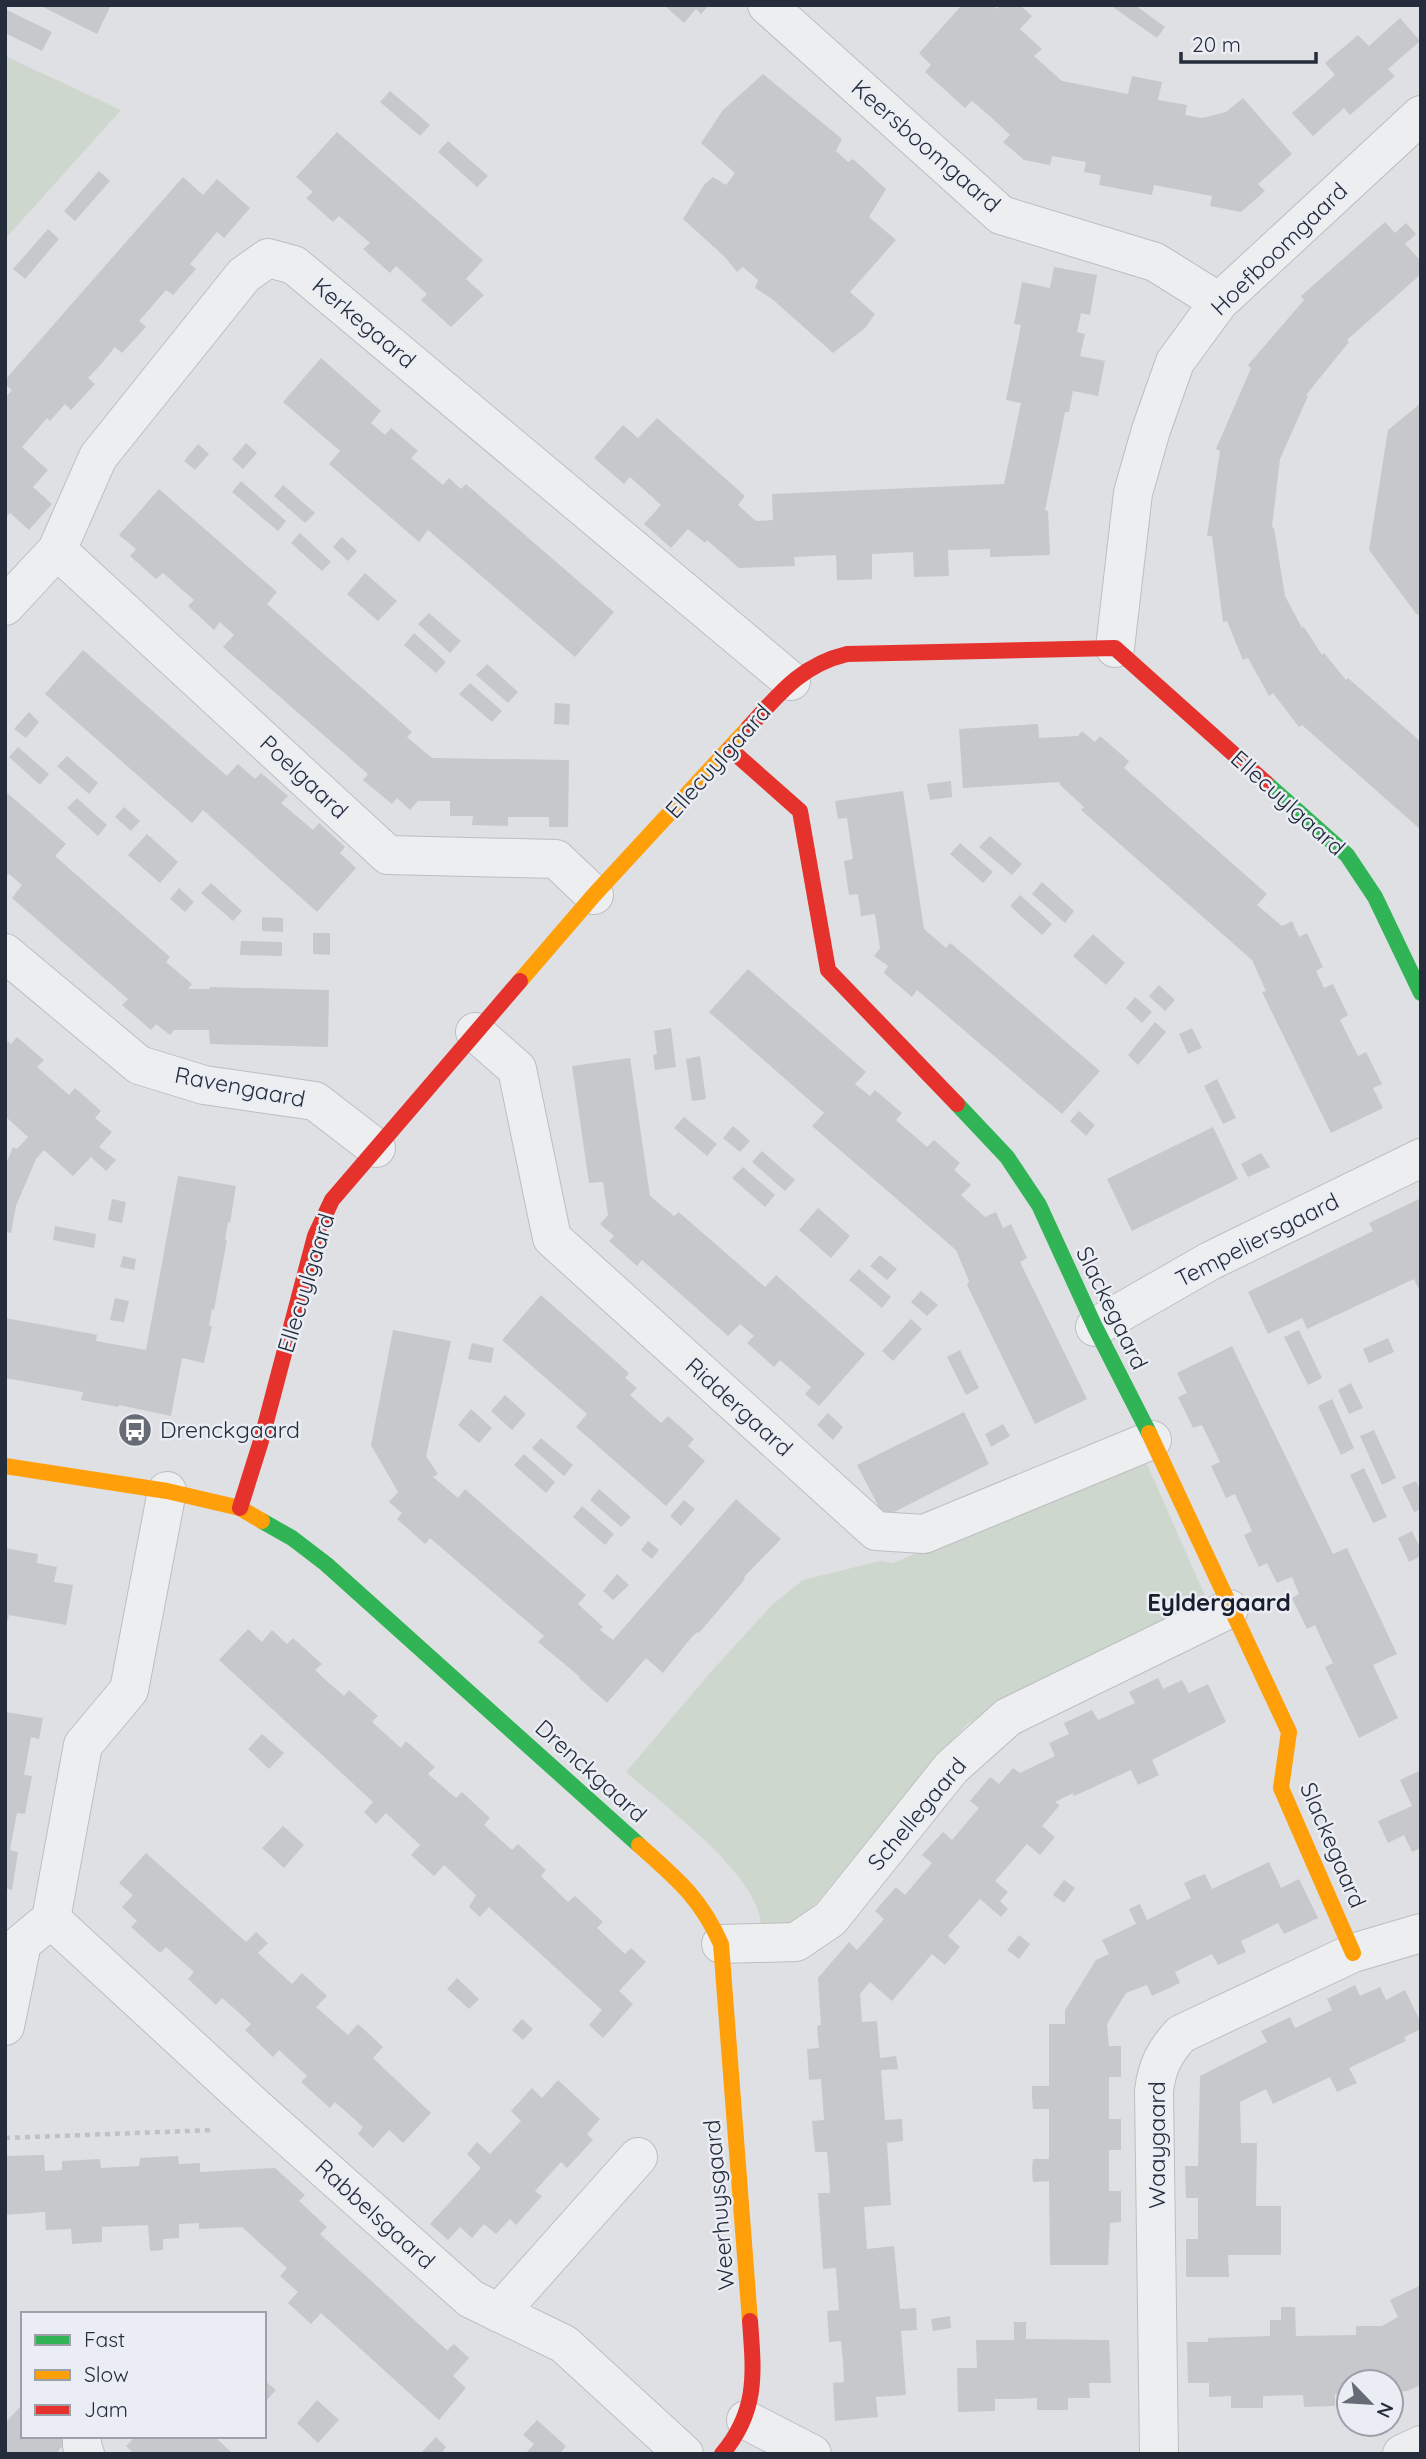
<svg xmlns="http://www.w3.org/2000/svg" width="1426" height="2459" viewBox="0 0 1426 2459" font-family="Quicksand,sans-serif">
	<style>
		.green { fill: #ced7ce }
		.building { fill: #c6c8cb }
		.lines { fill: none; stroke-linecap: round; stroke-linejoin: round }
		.street-casing { stroke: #bcbec1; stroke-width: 40 }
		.path { stroke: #c0c1c6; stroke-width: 4.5; stroke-dasharray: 5 5; stroke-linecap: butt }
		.street { stroke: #edeef0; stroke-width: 38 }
		.fast { stroke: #30b455; stroke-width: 16 }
		.slow { stroke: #ff9f0a; stroke-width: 16 }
		.jam { stroke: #e5322d; stroke-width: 16 }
		.labels { text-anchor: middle; stroke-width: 5; stroke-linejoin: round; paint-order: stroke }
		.street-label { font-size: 23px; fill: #252c3c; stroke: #eaeef4 }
		.poi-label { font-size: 23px; fill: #252c3c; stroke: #eaeef4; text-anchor: start }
		.neighbourhood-label { font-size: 24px; font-weight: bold; fill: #181e2d; stroke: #eaeef4 }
	</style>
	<rect width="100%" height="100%" fill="#dee0e3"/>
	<path class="green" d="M5,56L121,110L5,239V89L8,84L5,82Z
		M1147,1464L1206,1598L967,1724L802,1920L782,1927L761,1925C760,1876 662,1804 626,1772L710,1673L773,1604L803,1580L880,1561L893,1563L1030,1507Z"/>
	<path class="building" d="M39,5H111L97,34Z
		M664,5H709L701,14L696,9L684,23Z
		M962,5H993L997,9L1000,5H1020L1032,16L1020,29L1042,49L1034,56L1062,81L1128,94L1132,76L1162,82L1158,100L1187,105L1185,115L1202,118L1226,112L1243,98L1292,154L1258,184L1265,191L1241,212L1210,206L1212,196L1154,185L1152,195L1099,185L1101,175L1084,172L1086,162L1052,156L1050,165L1024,160L1003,142L1010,135L991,117L972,101L965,108L925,72L931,65L919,53Z
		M1110,5H1135L1165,27L1157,38Z
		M5,9L52,32L42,51L5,33Z
		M1400,18L1420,41L1388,69L1395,76L1350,115L1344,108L1313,136L1292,113L1335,75L1325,63L1358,35L1369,46Z
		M763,74L842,139L836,151L848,162L853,159L886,189L869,217L896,240L850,292L875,314L865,328L833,353L771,298L755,288L758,280L743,267L737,272L725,257L683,219L704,185L713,177L726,185L735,173L701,143L723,110Z
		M390,91L430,125L420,136L380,102Z
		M337,132L483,260L466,279L484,295L451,327L421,300L427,294L396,266L390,273L363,249L370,243L339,216L333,222L306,198L313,192L296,177Z
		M448,141L488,176L477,187L438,152Z
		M99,171L110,181L75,221L64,211Z
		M183,177L203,195L217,179L250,208L224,238L217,232L190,264L196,269L173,295L166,290L139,321L146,327L122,353L115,347L102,363L88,378L95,384L71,410L65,404L50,421L47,418L22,447L48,470L33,487L52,504L29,530L10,513L5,518V398L12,390L5,384V380Z
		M1385,222L1395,233L1406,223L1416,234L1405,244L1421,261V274L1347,340L1349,342L1306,395L1308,396L1280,459L1272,527L1274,528L1285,596L1302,628L1304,627L1322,655L1324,653L1346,680L1348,678L1421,742V830L1302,725L1299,727L1273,693L1269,696L1248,658L1243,660L1227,621L1223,622L1212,536H1207L1220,451L1216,449L1251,368L1248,365L1304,300L1301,296Z
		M48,229L59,239L25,279L13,269Z
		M1054,267L1097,275L1090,315L1081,313L1077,332L1085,334L1080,356L1105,361L1098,396L1073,391L1069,412H1065L1045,510L1048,511L1050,555L990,557V549L948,550L949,576L914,577L913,552L872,554V579L855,580H837L836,555L794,557L795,566L739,568L707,540L705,543L688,529L671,548L644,524L661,505L630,477L624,484L594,458L623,425L638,438L657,418L745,496L738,505L756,521L773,520L772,494L1004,484L1021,403L1006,400L1021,325L1014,324L1022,282L1050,288Z
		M321,358L381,411L371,423L385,435L391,428L418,451L411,458L443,485L449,478L461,489L466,484L614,612L575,657L428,530L419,542L329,464L340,451L283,402Z
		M1421,403V527L1419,539L1421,541V612L1417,615L1369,550L1388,430Z
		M246,443L257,453L243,469L232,459Z
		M198,444L209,454L195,470L184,461Z
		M241,481L286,521L278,531L232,492Z
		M283,485L315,513L305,523L274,496Z
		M159,489L277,592L267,604L412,732L407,737L432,758L569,760L568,827H549V817H508V826L472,825L473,816H450V801H418L410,810L397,798L392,804L363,780L368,774L223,647L234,635L220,622L214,630L188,606L194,600L163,573L156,579L130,556L136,549L119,535Z
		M300,533L331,562L322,571L291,543Z
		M342,537L357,551L348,561L333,547Z
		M365,573L397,601L378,621L347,594Z
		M429,613L461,641L450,653L418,624Z
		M414,633L446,662L436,673L404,645Z
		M83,650L227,776L238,764L255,779L261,773L288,796L281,803L313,830L319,823L345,847L340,853L356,868L317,912L203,810L192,823L45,694Z
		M487,664L518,692L508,703L476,675Z
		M470,683L502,711L492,722L459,694Z
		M555,703L570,704L569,725L554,724Z
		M29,712L39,722L26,738L14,729Z
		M1038,724L1039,738L1078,736L1082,731L1095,742L1100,736L1129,761L1124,768L1267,894L1257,905L1282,926L1292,921L1299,937L1307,933L1323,967L1316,971L1324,988L1333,984L1348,1015L1340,1020L1358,1056L1366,1052L1382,1084L1373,1088L1383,1108L1331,1133L1262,992L1266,991L1252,960L1081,810L1084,807L1059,784L1060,782L963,788L959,729Z
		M18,747L49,774L40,785L9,757Z
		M67,756L98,783L89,794L57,766Z
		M951,781L952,797L930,800L927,784Z
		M5,791L66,844L55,856L170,957L166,962L192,984L188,989H209L210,987L329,990L328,1047L210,1044L209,1030H174L170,1035L156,1024L151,1030L122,1005L128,999L12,898L22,885L9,874L5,877Z
		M903,791L924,929L946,948L950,943L954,946L1100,1071L1062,1114L917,990L912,997L884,973L888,966L874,956L880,948L875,914L861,916L858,894L849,895L844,861L853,859L847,818L838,819L835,801Z
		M77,798L107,825L98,836L67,808Z
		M124,807L140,821L131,831L115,817Z
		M147,834L178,862L160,883L128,855Z
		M990,836L1022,864L1012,875L979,847Z
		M960,843L993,872L983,883L950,854Z
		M1042,882L1074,911L1065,923L1032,894Z
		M211,883L242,911L233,921L201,893Z
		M179,888L194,902L185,912L170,899Z
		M1020,895L1052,924L1042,935L1010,906Z
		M262,917L283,918V932L262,931Z
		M313,933H330V955L313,954Z
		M1093,934L1125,963L1106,985L1073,956Z
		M241,941L282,942V956L240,955Z
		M748,969L866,1072L855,1084L870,1096L875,1090L902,1113L896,1120L927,1147L934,1140L960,1163L954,1170L971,1185L961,1195L985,1217L996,1212L1003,1228L1011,1224L1027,1258L1020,1262L1087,1399L1035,1424L967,1285L969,1281L956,1250L812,1126L824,1113L709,1012Z
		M1159,985L1175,1000L1165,1011L1149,996Z
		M1135,997L1152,1012L1142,1023L1126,1008Z
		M1155,1022L1166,1032L1138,1065L1128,1055Z
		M671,1028L676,1067L655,1070L653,1055L657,1054L654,1031Z
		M1192,1028L1202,1048L1188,1054L1179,1034Z
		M17,1037L44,1060L37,1067L69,1095L75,1088L101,1111L95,1118L112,1132L99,1147L116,1160L106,1171L91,1157L73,1176L44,1150L36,1159L16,1206L11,1233L5,1232V1166L13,1147L17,1149L28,1137L5,1116V1039L11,1044Z
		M700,1056L706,1099L692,1101L686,1059Z
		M630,1058L650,1196L674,1216L679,1212L682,1215L765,1287L776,1275L865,1354L819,1406L805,1394L811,1387L780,1360L774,1367L747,1343L754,1336L740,1324L728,1336L642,1260L637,1266L609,1241L614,1236L600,1224L608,1215L603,1182L589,1183L572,1066Z
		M1217,1079L1236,1118L1223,1124L1204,1086Z
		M1079,1111L1095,1125L1086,1136L1070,1121Z
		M684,1117L717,1144L707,1156L674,1128Z
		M733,1126L750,1141L740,1152L723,1138Z
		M1213,1127L1238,1179L1132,1231L1107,1179Z
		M762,1151L795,1180L785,1191L752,1162Z
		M1261,1153L1270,1167L1248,1177L1241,1164Z
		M743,1167L775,1195L765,1207L732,1178Z
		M178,1176L236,1186L230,1223L228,1222L225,1239L227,1240L214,1310L212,1309L209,1326H212L204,1363L182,1358L171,1416L119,1405L118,1407L81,1400L83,1392L5,1378V1318L93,1334L97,1335L96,1341L146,1350Z
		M1421,1198V1294L1414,1279L1307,1329L1302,1318L1268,1334L1248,1292L1373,1231L1369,1223Z
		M112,1199L126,1202L122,1223L108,1220Z
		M818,1208L850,1236L831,1258L799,1230Z
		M55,1226L96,1234L94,1248L53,1240Z
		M880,1255L897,1269L887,1280L870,1266Z
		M123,1256L136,1259L134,1270L120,1267Z
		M859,1269L891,1297L882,1308L849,1280Z
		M921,1291L938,1305L927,1316L911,1302Z
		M541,1295L629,1373L625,1378L637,1388L630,1395L661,1423L668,1416L694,1439L688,1446L705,1461L666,1506L576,1427L587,1414L502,1340Z
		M115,1298L129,1301L124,1322L110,1320Z
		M911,1319L922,1329L893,1361L882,1351Z
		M393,1330L451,1341L426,1456L438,1474L433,1477L458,1498L465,1489L586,1595L578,1604L603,1627L600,1630L613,1640L736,1499L781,1539L744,1577L745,1579L699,1633L697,1632L690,1639L663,1673L646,1658L607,1703L579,1678L580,1677L538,1642L544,1636L430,1538L425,1544L397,1519L402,1513L389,1502L398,1492L371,1445Z
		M1299,1330L1322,1378L1308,1385L1284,1337Z
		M1388,1338L1394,1352L1369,1363L1363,1349Z
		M472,1343L494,1348L491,1363L468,1359Z
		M1232,1346L1333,1554L1347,1548L1397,1654L1373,1665L1398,1718L1359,1738L1325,1667L1333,1663L1325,1647L1315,1625L1307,1629L1292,1598L1299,1594L1292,1577L1277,1583L1267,1563L1259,1567L1244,1535L1252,1531L1235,1494L1226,1498L1211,1466L1220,1462L1202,1425L1193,1428L1178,1397L1187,1393L1177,1373Z
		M960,1350L979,1388L966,1395L947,1357Z
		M1351,1383L1363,1408L1349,1414L1338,1390Z
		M505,1395L526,1414L512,1430L491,1411Z
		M1332,1399L1354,1448L1341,1455L1318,1406Z
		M471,1409L492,1428L479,1443L458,1425Z
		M964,1412L989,1464L884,1517L857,1465Z
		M828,1413L843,1427L833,1440L817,1425Z
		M1003,1424L1010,1436L991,1447L985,1434Z
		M1374,1430L1396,1478L1382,1485L1360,1436Z
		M541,1438L573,1465L564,1476L532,1448Z
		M524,1454L555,1482L546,1493L514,1465Z
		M1364,1468L1387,1517L1373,1523L1350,1475Z
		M1416,1481L1421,1492V1509L1414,1512L1402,1487Z
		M599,1489L631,1517L621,1527L590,1500Z
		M684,1500L695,1509L681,1526L670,1516Z
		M582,1506L614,1534L605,1545L573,1517Z
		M1412,1531L1421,1550V1556L1409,1562L1398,1538Z
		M648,1541L659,1550L652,1559L641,1550Z
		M5,1548L38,1554L37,1563L57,1567L54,1582L73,1585L66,1625L9,1615L5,1629Z
		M617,1574L629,1585L613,1600L603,1591Z
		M248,1629L262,1642L272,1630L287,1644L293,1638L322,1664L315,1670L329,1683L344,1696L349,1690L378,1716L372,1722L401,1748L406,1741L435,1767L428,1774L456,1798L462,1792L490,1818L484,1825L512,1850L518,1844L546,1870L541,1876L568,1902L575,1896L603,1922L597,1928L625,1954L631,1948L646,1962L619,1991L633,2004L603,2038L589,2025L602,2010L489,1907L480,1917L469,1907L476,1895L444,1865L434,1876L411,1855L420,1845L386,1813L376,1824L364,1812L373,1802L219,1660Z
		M1158,1678L1163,1689L1182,1680L1189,1693L1208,1684L1226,1722L1152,1760L1159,1775L1138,1785L1131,1770L1074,1796L1073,1793L1055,1802L1060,1805L1042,1826L1055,1837L1040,1855L1027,1844L995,1881L1008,1892L1000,1901L1008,1909L1001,1917L980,1899L948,1936L960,1947L945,1965L932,1954L892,2001L870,1982L860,1994L862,2022L877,2021L880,2058L896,2056L898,2069L881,2070L885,2120L902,2119L903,2141L887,2143L891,2205L864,2207L867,2249L894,2246L900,2309L916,2308L917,2330L901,2331L906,2395L876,2397L878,2417L835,2421L833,2383L844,2382L843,2362L841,2341L829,2342L827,2311L839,2310L836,2268L823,2269L818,2193H830L829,2173L827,2152H815L812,2121L824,2120L821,2079L809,2080L807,2049L819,2048L817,2026L821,2025L818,1978L849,1942L857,1950L871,1934L884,1919L875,1911L896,1887L905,1895L932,1863L922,1855L943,1832L952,1840L979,1808L970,1801L990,1777L999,1784L1013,1768L1020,1773L1055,1756L1049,1743L1069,1734L1064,1723L1092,1710L1098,1720L1135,1703L1129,1692Z
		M5,1712L43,1718L39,1739L31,1737L24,1775L32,1776L25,1814L17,1813L10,1850L18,1852L12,1890L5,1888Z
		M262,1734L284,1753L269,1769L248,1749Z
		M1421,1770V1848L1412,1852L1404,1835L1388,1843L1378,1821L1412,1806L1400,1780Z
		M283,1826L304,1845L284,1868L262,1848Z
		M146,1853L246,1942L256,1932L268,1943L258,1953L292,1984L302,1973L327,1996L316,2007L348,2035L358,2024L383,2047L373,2058L431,2113L403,2143L389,2130L373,2148L358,2134L363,2127L352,2117L335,2102L330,2108L301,2082L307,2076L279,2050L273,2057L245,2030L251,2024L237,2011L222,1998L216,2005L188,1979L194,1972L166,1947L160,1953L131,1927L137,1921L122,1907L133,1895L119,1883Z
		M1269,1862L1281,1888L1299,1879L1318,1918L1284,1934L1278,1923L1260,1932L1241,1941L1246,1952L1218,1965L1212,1954L1175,1972L1180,1983L1152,1996L1147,1985L1126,1993L1107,2024L1109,2046H1121V2077H1109V2119H1121V2150H1109V2191H1121V2222L1110,2223L1108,2265H1050L1049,2181L1033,2182L1032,2170L1033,2159H1049V2109H1033L1032,2098V2086H1049V2024H1065V2010L1096,1960L1109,1954L1102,1940L1136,1924L1129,1909L1140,1904L1147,1920L1191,1898L1184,1883L1195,1878L1205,1874L1212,1889Z
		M1064,1880L1075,1888L1064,1903L1053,1895Z
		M1019,1935L1030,1944L1019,1959L1007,1950Z
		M457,1978L479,1999L469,2009L447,1989Z
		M1355,1985L1360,1996L1380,1987L1386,2000L1405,1990L1421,2023V2029L1404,2037L1406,2041L1349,2068L1357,2083L1337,2092L1330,2077L1273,2104L1266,2089L1240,2102L1241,2143H1257L1256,2206H1281V2255H1228L1229,2277H1186V2239H1198V2198H1186L1185,2166H1198L1200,2076L1267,2042L1261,2031L1290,2017L1295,2028L1332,2010L1327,1999Z
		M522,2019L533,2029L523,2040L512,2030Z
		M558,2080L600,2119L587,2134L593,2140L567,2168L561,2162L535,2191L542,2196L516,2225L510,2219L496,2234L484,2224L472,2238L460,2227L448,2240L430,2224L481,2168L467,2154L477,2142L490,2154L521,2121L511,2111L532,2088L542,2098Z
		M44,2155L45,2171L62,2170V2161L100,2159L101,2168L139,2166L140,2158L178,2156L179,2164L200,2163V2172L275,2168L305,2195L299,2201L327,2227L320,2234L447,2350L454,2344L469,2358L453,2376L466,2388L439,2420L321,2313L311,2324L288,2303L298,2292L280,2276L287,2268L242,2227L199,2229V2223L179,2224V2238L163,2239V2250L150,2251L148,2225L102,2227V2242L72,2244L71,2229L46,2230L45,2212L5,2215V2156Z
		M1421,2285V2385L1407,2391L1391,2392V2382H1349V2394H1335V2406L1304,2407L1303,2395L1263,2396V2408H1231V2396L1209,2397V2383H1188L1187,2342H1208V2338L1270,2336V2320H1281V2307H1295L1296,2336L1356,2335V2326H1382L1398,2317L1390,2300Z
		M950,2316L951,2328L933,2331L931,2319Z
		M1014,2322H1026V2339L1109,2340L1111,2383H1089L1090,2398H1068V2410H1037V2398L1015,2399H995V2411L958,2412L957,2368H977L976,2340H1014Z
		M264,2380L276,2390L266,2401L264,2400Z
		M317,2400L339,2420L318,2443L297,2423Z
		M23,2404V2436H71L58,2451L61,2454H5V2423Z
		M537,2420L566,2446L560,2454H525L534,2444L523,2435Z
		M128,2436H214L233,2454H134L126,2446L132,2440Z
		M436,2437L446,2447L441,2454H420Z"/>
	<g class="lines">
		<g class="street-casing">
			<path id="street" d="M767,5L1001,215L1155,262L1219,302
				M57,550L388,855L556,859L594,895
				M5,606L57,550L98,457L244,275L268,258L294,265L791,681
				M1115,648L1133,493L1151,430L1175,362L1219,302L1421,115
				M5,953L139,1065L204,1085L315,1101L376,1148
				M475,1032L517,1069L552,1238L876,1531L924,1534L1152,1440
				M1095,1327L1210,1261L1421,1158
				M51,1919L256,2108L471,2299L564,2344L684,2454
				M721,1944L796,1942L830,1919L951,1768L1008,1717L1229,1609
				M5,2026L22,1943L51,1919L83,1745L129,1690L167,1491
				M499,2313L638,2157
				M746,2420L812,2454
				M82,2436V2446L85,2454
				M1159,2454L1154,2091C1157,2067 1164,2052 1181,2034L1353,1953L1421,1933
				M1402,2454L1421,2445"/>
		</g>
		<path class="path" d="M5,2138L214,2130"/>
		<use href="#street" class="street"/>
		<path class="fast" d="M1266,783L1347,855L1375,897L1421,993
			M957,1104L1007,1157L1039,1205L1095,1327L1149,1433
			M262,1521L292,1538L326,1564L639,1845"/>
		<path class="slow" d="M520,981L594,895L749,727
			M1149,1433L1289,1732L1281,1788L1353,1953
			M5,1466L167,1491L240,1508L262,1521
			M639,1845C676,1878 700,1897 721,1944L750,2321"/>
		<path class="jam" d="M749,727C779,694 801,665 847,654L1115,648L1266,783
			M730,749L800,811L828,970L957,1104
			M240,1508L261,1441L315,1236L332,1200L520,981
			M722,2454C758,2411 754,2374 750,2321"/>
	</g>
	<defs>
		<g id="bus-disc" transform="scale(1.75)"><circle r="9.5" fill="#666b76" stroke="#eaeef4"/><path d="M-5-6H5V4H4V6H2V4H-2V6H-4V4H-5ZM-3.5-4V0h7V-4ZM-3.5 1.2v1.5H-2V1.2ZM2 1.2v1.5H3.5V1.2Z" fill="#fff"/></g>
	</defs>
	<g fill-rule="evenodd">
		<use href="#bus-disc" x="135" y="1430"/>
	</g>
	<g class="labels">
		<g class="street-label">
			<text transform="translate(926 146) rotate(41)" y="8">Keersboomgaard</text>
			<text transform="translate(1279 249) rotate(-44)" y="8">Hoefboomgaard</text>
			<text transform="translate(364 323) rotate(40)" y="8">Kerkegaard</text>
			<text transform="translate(718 761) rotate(-48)" y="8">Ellecuylgaard</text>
			<text transform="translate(304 777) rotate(43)" y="8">Poelgaard</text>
			<text transform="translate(1288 803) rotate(42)" y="8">Ellecuylgaard</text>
			<text transform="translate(240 1087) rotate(11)" y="8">Ravengaard</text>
			<text transform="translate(1257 1240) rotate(-27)" y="8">Tempeliersgaard</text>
			<text transform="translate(306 1283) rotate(-73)" y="8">Ellecuylgaard</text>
			<text transform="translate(1112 1308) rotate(64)" y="8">Slackegaard</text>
			<text transform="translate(739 1407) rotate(42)" y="8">Riddergaard</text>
			<text transform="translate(591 1771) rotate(42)" y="8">Drenckgaard</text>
			<text transform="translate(917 1814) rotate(-50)" y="8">Schellegaard</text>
			<text transform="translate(1333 1845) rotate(67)" y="8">Slackegaard</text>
			<text transform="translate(1157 2145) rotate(-90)" y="8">Waaygaard</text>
			<text transform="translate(719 2205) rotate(-95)" y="8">Weerhuysgaard</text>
			<text transform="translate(375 2214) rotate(42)" y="8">Rabbelsgaard</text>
		</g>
		<g class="poi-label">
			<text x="160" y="1438">Drenckgaard</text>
		</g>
		<g class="neighbourhood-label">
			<text x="1219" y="1611">Eyldergaard</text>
		</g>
	</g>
	<rect width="1426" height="2459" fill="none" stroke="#252c3c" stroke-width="14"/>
	<rect x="21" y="2312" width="245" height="126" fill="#eaeef4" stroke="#9ba0aa" stroke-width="2"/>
	<rect x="35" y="2335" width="35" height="10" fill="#30b455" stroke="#9ba0aa" stroke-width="2"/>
	<text x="84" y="2347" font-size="21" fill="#252c3c">Fast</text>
	<rect x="35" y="2370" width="35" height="10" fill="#ff9f0a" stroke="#9ba0aa" stroke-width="2"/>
	<text x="84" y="2382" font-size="21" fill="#252c3c">Slow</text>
	<rect x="35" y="2405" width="35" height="10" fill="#e5322d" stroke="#9ba0aa" stroke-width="2"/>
	<text x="84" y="2417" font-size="21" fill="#252c3c">Jam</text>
	<g transform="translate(1370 2403) rotate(115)"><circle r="33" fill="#eaeef4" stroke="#9ba0aa" stroke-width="2"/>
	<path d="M0-5L12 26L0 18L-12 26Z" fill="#666b76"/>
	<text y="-10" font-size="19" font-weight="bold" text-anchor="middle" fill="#252c3c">N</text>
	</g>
	<path d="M1181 52v10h135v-10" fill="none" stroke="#252c3c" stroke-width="3.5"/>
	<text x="1192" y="52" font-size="21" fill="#252c3c" stroke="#eaeef4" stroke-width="5" paint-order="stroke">20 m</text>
</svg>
